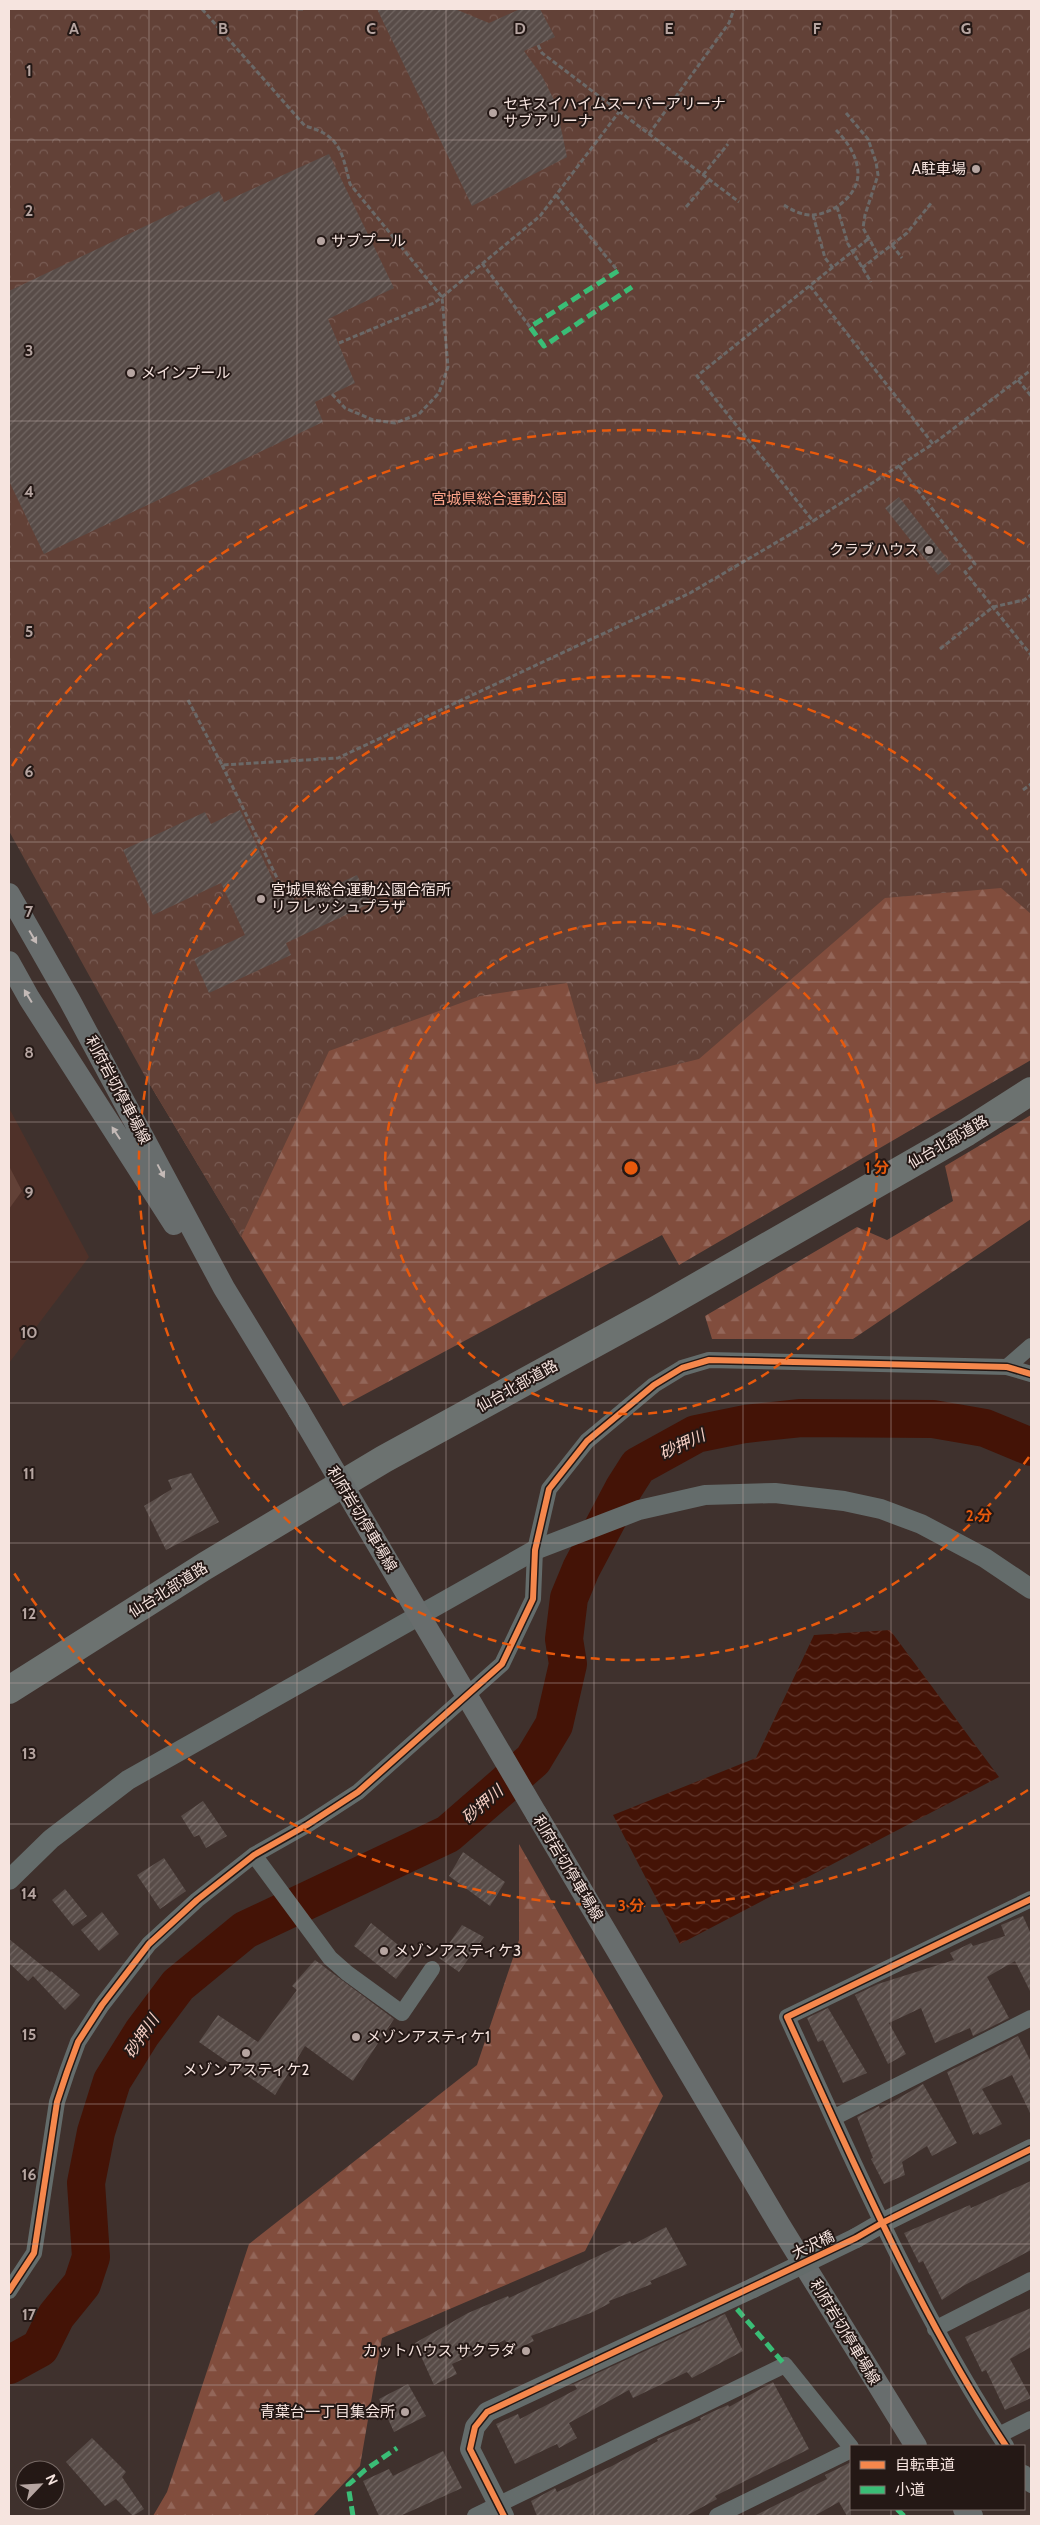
<svg xmlns="http://www.w3.org/2000/svg" width="1040" height="2525" viewBox="0 0 1040 2525" font-family="Cabin,'Noto Sans JP',sans-serif">
	<style>
		.built { fill: #4f3129 }
		.green { fill: #624137 }
		.forest { fill: url(#forest-firs) }
		.park { fill: url(#park-crowns) }
		.water { fill: url(#water-waves) }
		.lines { fill: none; stroke-linecap: round; stroke-linejoin: round }
		.river { stroke: #441306; stroke-width: 38 }
		.building { fill: url(#building-hatch) }
		.path { stroke: #6b6968; stroke-width: 3; stroke-dasharray: 5 2.5; stroke-linecap: butt }
		.minor { stroke: #646c6b; stroke-width: 16 }
		.tertiary { stroke: #646c6b; stroke-width: 20 }
		.secondary { stroke: #686d6d; stroke-width: 22 }
		.motorway { stroke: #6c7270; stroke-width: 28 }
		.tertiary-bridge { stroke: #646c6b; stroke-width: 20 }
		.secondary-bridge { stroke: #686d6d; stroke-width: 22 }
		.quiet { stroke: #3abd76; stroke-width: 5; stroke-dasharray: 10 5; stroke-linecap: butt }
		.cycleway-casing { stroke: #241815; stroke-width: 9 }
		.cycleway { stroke: #f5874c; stroke-width: 6 }
		.oneway { fill: #c4bab7 }
		.grid { fill: none; stroke: #b6a5a1; stroke-width: 1; stroke-opacity: 0.55 }
		.ring { fill: none; stroke: #e8590c; stroke-width: 2.5; stroke-dasharray: 9 6 }
		.poi-dot { fill: #b6a5a1; stroke: #241815; stroke-width: 2 }
		.labels { text-anchor: middle; stroke-width: 4; stroke-linejoin: round; paint-order: stroke }
		.poi-label { font-size: 15px; fill: #f6e4df; stroke: #241815; text-anchor: start }
		.park-label { font-size: 15px; fill: #fea48a; stroke: #241815 }
		.street-label { font-size: 15px; fill: #f6e4df; stroke: #241815 }
		.water-label { font-size: 16px; font-style: italic; fill: #f5cfc4; stroke: #241815 }
		.grid-label { font-size: 16px; text-anchor: middle; font-weight: bold; fill: #b6a5a1; stroke: #241815; stroke-width: 4; stroke-linejoin: round; paint-order: stroke }
		.centre { fill: #e8590c; stroke: #241815; stroke-width: 2.5 }
		.ring-label { font-size: 15px; text-anchor: middle; font-weight: bold; fill: #e8590c; stroke: #241815; stroke-width: 4; stroke-linejoin: round; paint-order: stroke }
	</style>
	<defs>
		<pattern id="forest-firs" width="22" height="20" patternUnits="userSpaceOnUse" patternTransform="scale(1.25)"><rect width="22" height="20" fill="#814d3d"/><path d="M5 1l3.5 6h-7zM16 11l3.5 6h-7z" fill="#936659"/></pattern>
		<pattern id="park-crowns" width="20" height="18" patternUnits="userSpaceOnUse" patternTransform="scale(1.25)"><rect width="20" height="18" fill="#624137"/><path d="M2 6a3 3 0 1 1 6 0M12 15a3 3 0 1 1 6 0" fill="none" stroke="#795c54"/></pattern>
		<pattern id="water-waves" width="16" height="10" patternUnits="userSpaceOnUse" patternTransform="scale(1.25)"><rect width="16" height="10" fill="#441306"/><path d="M0 5q4-4 8 0t8 0" fill="none" stroke="#60352a"/></pattern>
		<pattern id="building-hatch" width="6" height="6" patternUnits="userSpaceOnUse" patternTransform="scale(1.25)"><rect width="6" height="6" fill="#584c48"/><path d="M-1 1l2-2M0 6l6-6M5 7l2-2" fill="none" stroke="#716662"/></pattern>
	</defs>
	<rect width="100%" height="100%" fill="#3f312d"/>
	<path class="built" d="M9,1108L89,1257L9,1363Z"/>
	<path class="green" d="M9,1166L22,1191L9,1209Z"/>
	<path class="forest" d="M1031,788V1060L679,1265L662,1235L343,1406L146,1078L234,1029Z
		M1031,1115V1219L853,1339H712L705,1316L857,1227L887,1240L953,1201L945,1166Z
		M519,1844L663,2096L585,2251L382,2338L360,2466L313,2516H153L167,2492L249,2244L477,2065L519,1940Z"/>
	<path class="park" d="M9,9H1031V914L1001,888L885,898L699,1059L596,1084L567,983L480,996L329,1051L241,1237L146,1078L9,831Z"/>
	<path class="water" d="M890,1630L999,1777L680,1944L613,1815L756,1758L814,1635Z"/>
	<g class="lines">
		<path class="river" d="M9,2365L40,2348L56,2316L82,2284L91,2257L86,2183L96,2132L112,2081L142,2033L178,1985L245,1930L448,1834L533,1760L554,1725L568,1664L564,1639L569,1598L581,1569L624,1488L638,1466L696,1434L745,1424L801,1418L933,1419L985,1428L1031,1447"/>
	</g>
	<path class="building" d="M377,9H455L489,23L520,9H540L555,37L524,51L542,76L556,104L567,157L472,206Z
		M329,154L394,288L328,319L355,383L315,402L323,422L44,554L9,481V291L219,191L224,202Z
		M899,497L951,564L938,575L885,508Z
		M240,810L280,895L290,890L296,903L357,875L371,903L286,943L291,955L209,993L194,959L245,935L221,883L153,915L123,850L205,812L211,824Z
		M191,1473L219,1522L166,1550L144,1506L172,1489L168,1480Z
		M203,1801L227,1836L206,1848L199,1835L194,1837L181,1816Z
		M463,1852L505,1882L490,1906L449,1876Z
		M164,1858L186,1891L160,1909L137,1875Z
		M65,1889L87,1916L73,1926L52,1900Z
		M102,1912L119,1934L99,1951L81,1930Z
		M1023,1916L1031,1934V1993L1015,1961L987,1977L1009,2018L973,2036L970,2028L935,2043L921,2008L889,2023L906,2054L888,2064L855,1995L878,1984L954,1960L950,1953L971,1943L973,1946L1005,1936L1001,1925Z
		M371,1923L413,1957L396,1979L354,1946Z
		M462,1925L484,1937L459,1972L439,1958Z
		M9,1939L50,1972L51,1971L80,1995L65,2010L33,1976L28,1981L9,1963Z
		M315,1960L394,2019L353,2081L305,2046L275,2095L199,2042L218,2015L258,2042L297,1990L292,1986Z
		M828,2008L867,2073L843,2083L823,2040L818,2042L807,2018Z
		M1018,2036L1031,2062V2115L1012,2075L982,2089L1002,2124L980,2135L978,2132L973,2135L947,2072Z
		M923,2084L957,2143L932,2156L927,2146L902,2162L905,2175L884,2184L871,2159L873,2158L857,2117L879,2106L880,2109Z
		M1031,2181V2250L963,2286L942,2300L923,2261L919,2263L904,2233L970,2205L971,2208Z
		M666,2227L687,2265L650,2281L652,2284L609,2301L610,2303L593,2312L531,2336L534,2341L511,2352L505,2340L452,2364L457,2374L434,2385L415,2343L468,2313L508,2296L509,2298L630,2241L632,2245Z
		M1031,2308V2347L1010,2359L1031,2398L1005,2410L986,2370L982,2372L965,2337Z
		M725,2314L743,2351L692,2378L687,2372L633,2398L629,2390L569,2423L577,2438L559,2448L557,2444L515,2464L496,2424L518,2414L520,2419L577,2389L574,2384Z
		M773,2382L809,2449L715,2496L717,2499L686,2516H537L531,2501L555,2488L557,2492L612,2466L658,2441L657,2439L701,2420L700,2418L714,2411L728,2405L729,2407Z
		M408,2384L426,2416L394,2432L379,2399Z
		M92,2438L126,2472L122,2477L144,2509L133,2516L116,2499L105,2506L66,2462Z
		M443,2451L462,2488L400,2516H379L363,2481L389,2469L393,2476Z
		M851,2462V2516H847L839,2502L814,2516H754L827,2479L825,2475Z"/>
	<g class="lines">
		<path class="path" d="M202,9L305,126C340,135 342,152 350,184L442,297L448,367L439,393L419,414L395,423L373,420L345,408L332,394
			M298,9H303
			M538,45L542,53L739,202
			M846,113L868,139L876,162L878,175L865,215L863,228L878,255
			M649,134L729,23L734,9
			M703,175L728,144
			M556,195L618,271
			M784,205C791,210 804,216 813,215C832,214 858,196 858,174C858,157 847,141 836,130
			M686,207L709,180
			M837,207L848,244L871,282
			M813,215L825,258L833,268
			M868,239L697,376L813,521L933,444
			M892,245L902,258
			M482,263L530,327
			M862,268L907,233L932,202
			M810,286L933,444L1031,370
			M339,343L434,303L442,297L540,216L619,112
			M1018,380L1031,396
			M899,466L975,564L965,572L1031,655
			M940,649L993,607L1024,600L1031,595
			M188,700L222,765L338,758L690,593L813,521
			M222,765L280,884
			M1023,790L1031,784"/>
		<path class="minor" d="M1007,1367L1031,1346
			M254,1855L330,1958L347,1973L402,2013L432,1969
			M833,2118L1031,2018
			M9,2291L34,2253L57,2102L67,2072L78,2042L102,2005L149,1944L197,1900L254,1855L307,1825L358,1792L502,1664L533,1599L535,1550L549,1489L587,1441L654,1385L682,1368L709,1360L1007,1367L1031,1374
			M935,2329L1031,2280
			M999,2435L1031,2419
			M1006,2446C917,2311 854,2163 787,2017L1031,1899
			M1024,2473L1031,2485
			M475,2516L785,2365L851,2447
			M717,2516L851,2450"/>
		<path class="tertiary" d="M9,1880L51,1839L128,1780L535,1550L639,1510L705,1495L775,1493L844,1501L881,1509L921,1524L985,1558L1031,1589
			M856,2238L882,2223L1031,2149
			M504,2516L470,2449L475,2427L487,2412L753,2288"/>
		<path class="secondary" d="M9,894L70,1001L224,1288L299,1411
			M9,962L29,998L174,1224
			M537,1815L779,2224L916,2446
			M964,2509L972,2516"/>
		<path class="motorway" d="M9,1690L205,1566L384,1459L656,1310L967,1132L1031,1091"/>
		<path class="tertiary-bridge" d="M753,2288L856,2238"/>
		<path class="secondary-bridge" d="M299,1411L537,1815"/>
		<path class="quiet" d="M618,271L530,327L544,346L632,287
			M737,2309L785,2365
			M897,2509L904,2516
			M353,2516L348,2485L365,2470L397,2448"/>
		<g class="cycleway-casing">
			<path id="cycleway" d="M9,2291L34,2253L57,2102L67,2072L78,2042L102,2005L149,1944L197,1900L254,1855L307,1825L358,1792L502,1664L533,1599L535,1550L549,1489L587,1441L654,1385L682,1368L709,1360L1007,1367L1031,1374
				M1006,2446C917,2311 854,2163 787,2017L1031,1899
				M504,2516L470,2449L475,2427L487,2412L856,2238L882,2223L1031,2149"/>
		</g>
		<use href="#cycleway" class="cycleway"/>
	</g>
	<defs><path id="oneway-solid" d="M-6-.8H1V-3.2L6.5 0L1 3.2V.8H-6Z" transform="scale(1.25)"/></defs>
	<g class="oneway">
		<use href="#oneway-solid" transform="translate(33 937) rotate(60)"/>
		<use href="#oneway-solid" transform="translate(28 996) rotate(-121)"/>
		<use href="#oneway-solid" transform="translate(116 1133) rotate(-123)"/>
		<use href="#oneway-solid" transform="translate(161 1171) rotate(62)"/>
	</g>
	<path class="grid" d="M149,9V2516M297,9V2516M446,9V2516M594,9V2516M743,9V2516M891,9V2446M9,140H1031M9,281H1031M9,421H1031M9,561H1031M9,701H1031M9,842H1031M9,982H1031M9,1122H1031M9,1262H1031M9,1403H1031M9,1543H1031M9,1683H1031M9,1824H1031M9,1964H1031M9,2104H1031M9,2244H1031M9,2385H1031M891,2509V2516"/>
	<g class="ring">
		<circle cx="631" cy="1168" r="246"/>
		<path d="M1029 1457A492 492 0 1 1 1029 879"/>
		<path d="M1028 1790A738 738 0 0 1 12 1570M12 766A738 738 0 0 1 1028 546"/>
	</g>
	<g class="poi-dot">
		<circle cx="493" cy="113" r="5"/>
		<circle cx="976" cy="169" r="5"/>
		<circle cx="321" cy="241" r="5"/>
		<circle cx="131" cy="373" r="5"/>
		<circle cx="929" cy="550" r="5"/>
		<circle cx="261" cy="899" r="5"/>
		<circle cx="384" cy="1951" r="5"/>
		<circle cx="356" cy="2037" r="5"/>
		<circle cx="246" cy="2053" r="5"/>
		<circle cx="526" cy="2351" r="5"/>
		<circle cx="405" cy="2412" r="5"/>
	</g>
	<g class="labels">
		<g class="poi-label">
			<text x="503" y="109">セキスイハイムスーパーアリーナ<tspan x="503" dy="17">サブアリーナ</tspan></text>
			<text x="966" y="174" text-anchor="end">A駐車場</text>
			<text x="331" y="246">サブプール</text>
			<text x="141" y="378">メインプール</text>
			<text x="919" y="555" text-anchor="end">クラブハウス</text>
			<text x="271" y="895">宮城県総合運動公園合宿所<tspan x="271" dy="17">リフレッシュプラザ</tspan></text>
			<text x="394" y="1956">メゾンアスティケ3</text>
			<text x="366" y="2042">メゾンアスティケ1</text>
			<text x="246" y="2075" text-anchor="middle">メゾンアスティケ2</text>
			<text x="516" y="2356" text-anchor="end">カットハウス サクラダ</text>
			<text x="395" y="2417" text-anchor="end">青葉台一丁目集会所</text>
		</g>
		<g class="park-label">
			<text x="499" y="504">宮城県総合運動公園</text>
		</g>
		<g class="street-label">
			<text transform="translate(118 1090) rotate(62)" y="5">利府岩切停車場線</text>
			<text transform="translate(948 1142) rotate(-30)" y="5">仙台北部道路</text>
			<text transform="translate(517 1386) rotate(-29)" y="5">仙台北部道路</text>
			<text transform="translate(362 1519) rotate(59)" y="5">利府岩切停車場線</text>
			<text transform="translate(168 1590) rotate(-32)" y="5">仙台北部道路</text>
			<text transform="translate(568 1868) rotate(59)" y="5">利府岩切停車場線</text>
			<text transform="translate(813 2245) rotate(-26)" y="5">大沢橋</text>
			<text transform="translate(845 2332) rotate(59)" y="5">利府岩切停車場線</text>
		</g>
		<g class="water-label">
			<text transform="translate(682 1444) rotate(-25)" y="6">砂押川</text>
			<text transform="translate(482 1804) rotate(-41)" y="6">砂押川</text>
			<text transform="translate(141 2036) rotate(-56)" y="6">砂押川</text>
		</g>
	</g>
	<g class="grid-label">
		<text x="74" y="34">A</text>
		<text x="223" y="34">B</text>
		<text x="371" y="34">C</text>
		<text x="520" y="34">D</text>
		<text x="669" y="34">E</text>
		<text x="817" y="34">F</text>
		<text x="966" y="34">G</text>
		<text x="29" y="76">1</text>
		<text x="29" y="216">2</text>
		<text x="29" y="356">3</text>
		<text x="29" y="497">4</text>
		<text x="29" y="637">5</text>
		<text x="29" y="777">6</text>
		<text x="29" y="917">7</text>
		<text x="29" y="1058">8</text>
		<text x="29" y="1198">9</text>
		<text x="29" y="1338">10</text>
		<text x="29" y="1479">11</text>
		<text x="29" y="1619">12</text>
		<text x="29" y="1759">13</text>
		<text x="29" y="1899">14</text>
		<text x="29" y="2040">15</text>
		<text x="29" y="2180">16</text>
		<text x="29" y="2320">17</text>
	</g>
	<circle cx="631" cy="1168" r="8" class="centre"/>
	<g class="ring-label">
		<text x="877" y="1173">1 分</text>
		<text x="979" y="1521">2 分</text>
		<text x="631" y="1911">3 分</text>
	</g>
	<rect width="1040" height="2525" fill="none" stroke="#f6e4df" stroke-width="20"/>
	<rect x="850" y="2445" width="175" height="65" fill="#241815" stroke="#786a66"/>
	<rect x="860" y="2461" width="25" height="8" fill="#f5874c" stroke="#786a66"/>
	<text x="895" y="2470" font-size="15" fill="#f6e4df">自転車道</text>
	<rect x="860" y="2486" width="25" height="8" fill="#3abd76" stroke="#786a66"/>
	<text x="895" y="2495" font-size="15" fill="#f6e4df">小道</text>
	<g transform="translate(40 2485) rotate(65)"><circle r="24" fill="#241815" stroke="#786a66"/>
	<path d="M0-4L9 19L0 12L-9 19Z" fill="#b6a5a1"/>
	<text y="-8" font-size="14" font-weight="bold" text-anchor="middle" fill="#f6e4df">N</text>
	</g>
</svg>
